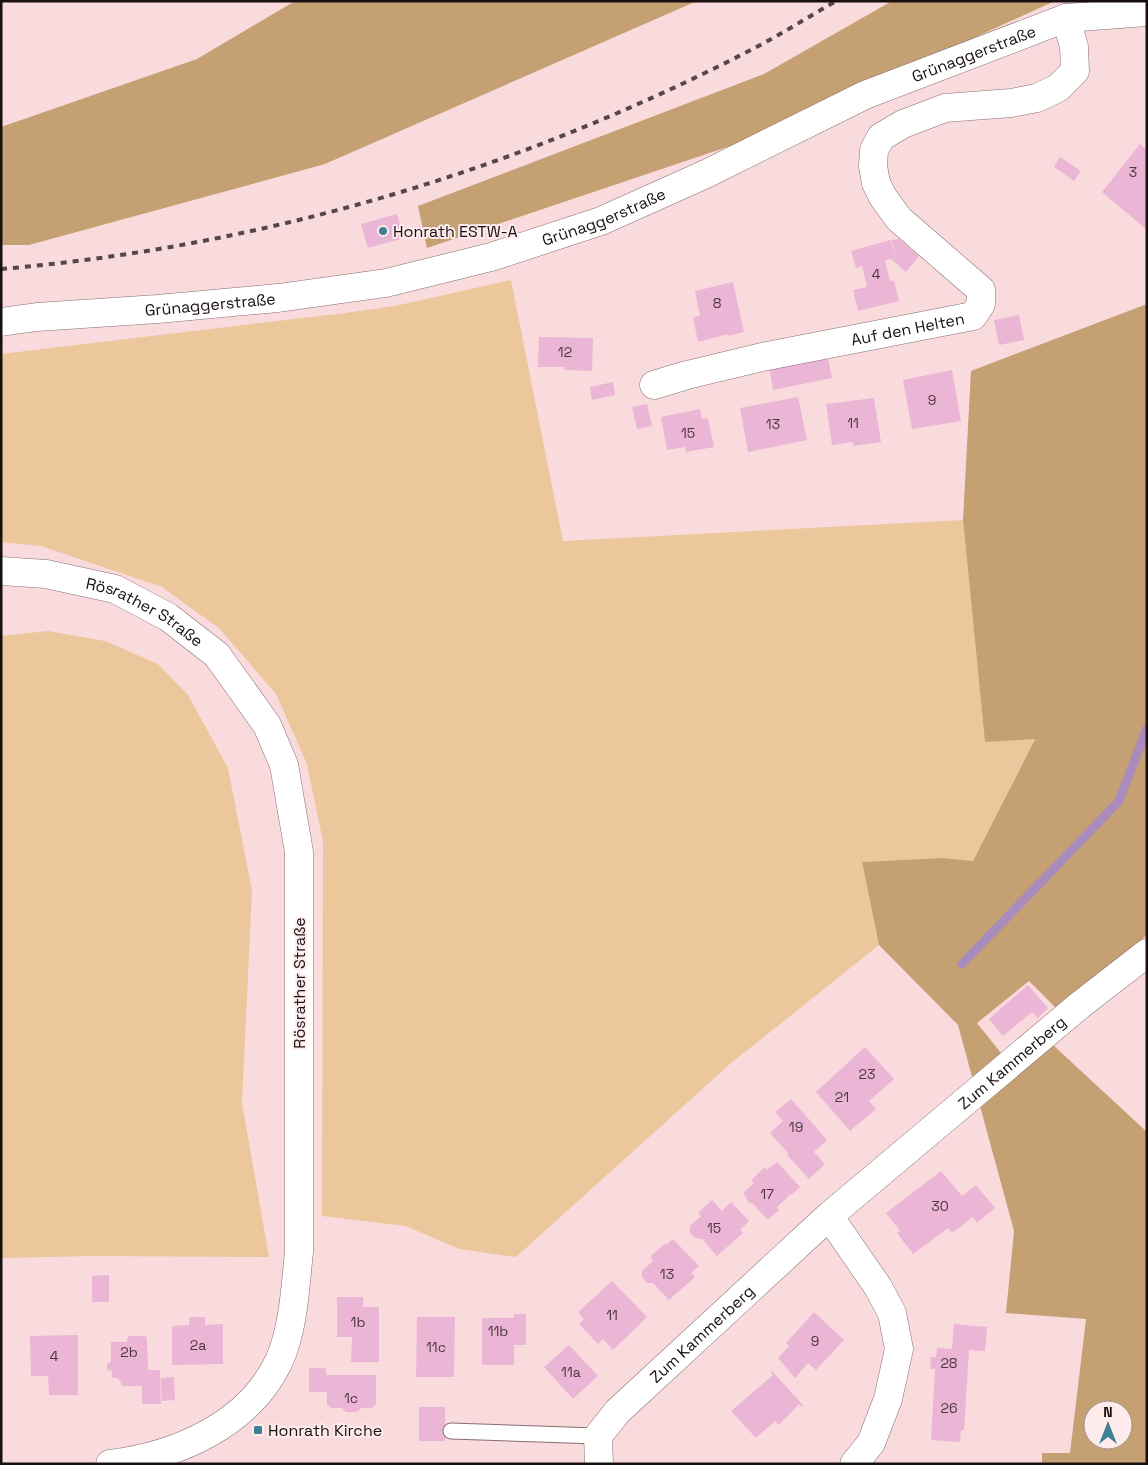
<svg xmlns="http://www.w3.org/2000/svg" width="1148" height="1465" viewBox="0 0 1148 1465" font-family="'Space Grotesk',sans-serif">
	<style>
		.green { fill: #ebc79b }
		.forest { fill: #c5a072; fill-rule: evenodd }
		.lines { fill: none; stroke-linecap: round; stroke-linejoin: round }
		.stream { stroke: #a98cbb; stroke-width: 9 }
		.building { fill: #ebb5d5 }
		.lane-casing { stroke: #876d6f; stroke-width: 17 }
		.street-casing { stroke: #876d6f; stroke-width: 29 }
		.secondary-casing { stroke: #876d6f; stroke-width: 29 }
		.lane { stroke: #fff; stroke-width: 15 }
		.street { stroke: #fff; stroke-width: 28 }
		.secondary { stroke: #fff; stroke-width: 28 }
		.rail { stroke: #554748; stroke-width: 4; stroke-dasharray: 6 6; stroke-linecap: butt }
		.poi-dot { fill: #407f94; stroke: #feeced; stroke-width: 2 }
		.labels { text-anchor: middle; stroke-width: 4; stroke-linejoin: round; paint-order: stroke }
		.number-label { font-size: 14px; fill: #4d3841 }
		.street-label { font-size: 16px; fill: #180f10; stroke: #feeced }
		.poi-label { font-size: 16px; fill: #180f10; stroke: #feeced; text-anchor: start }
	</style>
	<rect width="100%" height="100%" fill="#f9dbde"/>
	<path class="green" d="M511,280L563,541L963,520L985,741L1035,738L973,861L942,858L862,862L879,945L730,1064L516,1257L459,1249L406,1226L322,1216L323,842L307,764L276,694L220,629L162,587L41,546L1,542V354L345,313L395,306Z
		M48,631L105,641L158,664L188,695L228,768L252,890L242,1103L269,1257L92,1256L1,1258V636Z"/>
	<path class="forest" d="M295,1H697L325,164L29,245H1V127L197,59Z
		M892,1H1055L748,140L427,248L418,206L764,74Z
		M1147,304V935L1058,1010L1029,981L977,1023L1017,1073L1053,1045L1147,1132V1464H1042V1453H1070L1086,1319L1006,1313L1014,1231L958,1025L879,945L862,862L942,858L973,861L1035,739L985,742L963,520L971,371ZM1093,1410H1123V1440H1093Z"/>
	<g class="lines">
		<path class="stream" d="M962,964L1119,801L1147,728"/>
	</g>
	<path class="building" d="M1140,144L1147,150V230L1102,192Z
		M1060,157L1081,171L1074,181L1054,167Z
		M397,214L404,238L368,248L361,224Z
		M899,239L919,256L906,272L891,259L885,260L890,281L894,280L899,301L858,311L853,290L867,287L862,266L856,268L851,251L890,240L896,258L891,240Z
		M733,282L744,332L728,336V334L698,342L693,317L700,316L695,291Z
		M1019,315L1024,340L999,345L994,320Z
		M539,337L593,338L592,371L564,370L565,367H538Z
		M827,354L832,378L773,390L769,365Z
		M952,370L961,421L912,429L903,380Z
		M613,382L615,395L592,400L590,387Z
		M798,397L807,440L748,452L740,408Z
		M874,398L881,442L853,446V442L832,445L826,404Z
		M647,404L652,426L637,429L632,407Z
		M700,409L702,419L708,418L714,447L686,452L685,447L667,450L661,417Z
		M1028,985L1048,1008L1038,1018L1032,1012L1003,1036L989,1019Z
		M865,1047L894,1079L869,1101L876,1109L850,1131L816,1092Z
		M791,1099L827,1140L814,1152L825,1164L809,1179L787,1155L788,1153L770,1133L783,1121L775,1112Z
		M777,1162L800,1187L791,1195L784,1189L790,1195L777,1207L779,1210L768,1220L753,1204L749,1203L743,1193L754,1183L751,1180L765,1167L767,1170Z
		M941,1171L962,1196L976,1185L995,1208L977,1223L973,1217L952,1233L948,1228L913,1254L897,1233L900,1231L886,1213Z
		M712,1200L722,1211L731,1202L749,1221L740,1230L743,1233L717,1256L702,1239L695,1238L690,1233V1226L701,1216L698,1213Z
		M673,1239L699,1266L691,1273L695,1277L669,1300L653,1283H647L642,1277V1271L653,1261L650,1257L664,1244L666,1245Z
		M109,1275V1302H92V1276Z
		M612,1281L647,1317L613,1350L603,1339L598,1344L579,1324L584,1319L578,1312Z
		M337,1297H363V1307H379V1362H351L352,1337H337Z
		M814,1312L844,1340L816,1370L808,1363L795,1378L778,1358L789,1346L786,1343Z
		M514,1314H526V1345H514V1365H482V1318H514Z
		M189,1317H205V1325L223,1324V1364L172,1365V1326L189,1325Z
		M417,1317H455L454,1377H416Z
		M954,1324L987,1327L985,1351L969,1350L964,1430H961L960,1442L931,1440L935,1369H930L931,1357H936L937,1348L952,1349Z
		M78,1335V1395H49L48,1376H31L30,1336Z
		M129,1336H145L147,1338L148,1370H160L161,1404H142V1386H121V1382L117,1378H112V1371L107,1370V1364L111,1361V1342H127V1339Z
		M569,1345L598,1376L573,1399L544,1367Z
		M309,1368H326V1375H376V1404L372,1408H361L357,1412H346L342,1408H331L327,1404V1392H309Z
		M772,1371L803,1405L802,1407L799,1404L779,1425L775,1421L756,1438L731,1411L773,1375L770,1372Z
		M174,1377L175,1400L162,1401L161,1378Z
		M419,1407H445V1441H419Z"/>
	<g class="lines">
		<g class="lane-casing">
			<path id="lane" d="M451,1431L598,1436"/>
		</g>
		<g class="street-casing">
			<g id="street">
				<path id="s1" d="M654,385L687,375L762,357L973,316L981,304V290L899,219L883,197L876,183L873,166L874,150L881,137L903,124L945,108L1011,103L1037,98L1058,88L1075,71L1074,47L1066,18"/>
				<path d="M829,1216L878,1287L892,1313L899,1349L888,1399L871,1443L854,1464"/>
				<path id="s2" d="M599,1464L598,1436L618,1411L829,1216L1080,1005L1147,953"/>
			</g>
		</g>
		<g class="secondary-casing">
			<g id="secondary">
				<path id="s3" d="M1,322L37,317L158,309L278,298L386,283L491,257L601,221L708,173L865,95L1066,18L1147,12"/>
				<path id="s4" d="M1,571L46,574L115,589L168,617L217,655L267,725L284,765L299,852V1252C295,1288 294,1327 279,1361C249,1425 176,1456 110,1464"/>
			</g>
		</g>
		<use href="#lane" class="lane"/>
		<use href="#street" class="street"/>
		<use href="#secondary" class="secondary"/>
		<path class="rail" d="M1,269C260,247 512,172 743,54C775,38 805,19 836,1"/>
	</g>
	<g class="poi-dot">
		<circle cx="383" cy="231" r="5"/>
		<rect x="253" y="1425" width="10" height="10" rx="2.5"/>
	</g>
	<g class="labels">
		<g class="number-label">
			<text x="1133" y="177">3</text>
			<text x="876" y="279">4</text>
			<text x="717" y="308">8</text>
			<text x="565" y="357">12</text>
			<text x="932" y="405">9</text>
			<text x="853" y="428">11</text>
			<text x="773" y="429">13</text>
			<text x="688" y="438">15</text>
			<text x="867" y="1079">23</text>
			<text x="842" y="1102">21</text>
			<text x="796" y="1132">19</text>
			<text x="767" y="1199">17</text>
			<text x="940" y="1211">30</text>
			<text x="714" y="1233">15</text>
			<text x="667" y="1279">13</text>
			<text x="612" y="1320">11</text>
			<text x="358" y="1327">1b</text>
			<text x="498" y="1336">11b</text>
			<text x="815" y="1346">9</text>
			<text x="198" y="1350">2a</text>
			<text x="436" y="1352">11c</text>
			<text x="129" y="1357">2b</text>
			<text x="54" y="1361">4</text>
			<text x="949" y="1368">28</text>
			<text x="571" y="1377">11a</text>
			<text x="351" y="1403">1c</text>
			<text x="949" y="1413">26</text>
		</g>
		<g class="street-label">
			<text dy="6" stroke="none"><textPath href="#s3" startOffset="1020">Grünaggerstraße</textPath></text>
			<text dy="6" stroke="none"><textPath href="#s3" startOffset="615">Grünaggerstraße</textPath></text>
			<text dy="6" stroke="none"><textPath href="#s3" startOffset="210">Grünaggerstraße</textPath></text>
			<text dy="6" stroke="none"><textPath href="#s1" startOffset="260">Auf den Helten</textPath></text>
			<text dy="6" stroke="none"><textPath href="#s4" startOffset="152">Rösrather Straße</textPath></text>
			<text transform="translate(299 983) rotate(-90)" y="6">Rösrather Straße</text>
			<text dy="6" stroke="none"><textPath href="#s2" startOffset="586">Zum Kammerberg</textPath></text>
			<text dy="6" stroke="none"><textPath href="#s2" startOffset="174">Zum Kammerberg</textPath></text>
		</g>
		<g class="poi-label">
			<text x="393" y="237">Honrath ESTW-A</text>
			<text x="268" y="1436">Honrath Kirche</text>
		</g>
	</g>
	<rect width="1148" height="1465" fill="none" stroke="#180f10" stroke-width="5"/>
	<g transform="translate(1108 1425)"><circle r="24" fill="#feeced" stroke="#a29495"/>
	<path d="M0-4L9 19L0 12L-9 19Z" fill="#407f94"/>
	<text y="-8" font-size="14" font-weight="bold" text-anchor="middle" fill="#180f10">N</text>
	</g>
</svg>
